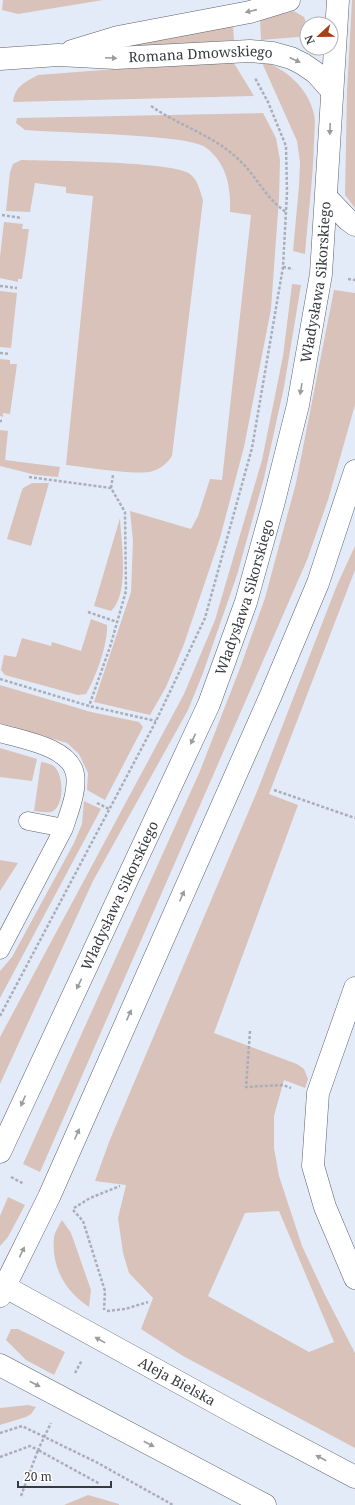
<svg xmlns="http://www.w3.org/2000/svg" width="355" height="1505" viewBox="0 0 355 1505" font-family="'Noto Serif',serif">
	<style>
		.green { fill: #d9c2ba; fill-rule: evenodd }
		.lines { fill: none; stroke-linecap: round; stroke-linejoin: round }
		.service-casing { stroke: #5c626c; stroke-width: 19 }
		.minor-casing { stroke: #5c626c; stroke-width: 23 }
		.tertiary-casing { stroke: #5c626c; stroke-width: 23 }
		.path { stroke: #a9aeb9; stroke-width: 2.5; stroke-dasharray: 3 2; stroke-linecap: butt }
		.service { stroke: #fff; stroke-width: 18 }
		.minor { stroke: #fff; stroke-width: 22 }
		.tertiary { stroke: #fff; stroke-width: 22 }
		.oneway { fill: #9b9c9f }
		.labels { text-anchor: middle; stroke-width: 4; stroke-linejoin: round; paint-order: stroke }
		.street-label { font-size: 14px; fill: #373a3f; stroke: #fff }
	</style>
	<rect width="100%" height="100%" fill="#e4ebf8"/>
	<path class="green" d="M3,0H103L18,14L2,10Z
		M352,0H355V208L345,195L347,91Z
		M294,11L304,17L307,25L305,34L298,37L261,40L260,19Z
		M233,25L234,40L114,50L115,48Z
		M232,60L254,96L13,102C15,86 25,82 38,75Z
		M263,61C287,70 308,88 314,114C316,122 314,133 314,142C313,179 308,217 305,254L293,251L299,186L300,162L297,141L263,65Z
		M263,113L276,138L280,160L279,198L271,309L244,447L220,538L184,644L166,687L150,715L94,702L131,592L133,541L130,511L191,529L198,516L210,479L222,480L251,215L230,212C231,187 227,163 205,147C187,134 55,133 25,130L16,123L17,118Z
		M21,160C49,161 173,161 190,174C198,180 200,191 203,200L172,456C167,463 162,468 153,471C138,476 85,467 66,465L93,196L66,193V187L35,183L30,212L6,211L10,172L13,164Z
		M4,222L23,224L22,229H29L22,279H18V282L0,278V257Z
		M292,284L301,285L284,387L264,478L237,575L203,673L188,710L93,881L0,1084V1037L184,694L215,620L262,460L283,356Z
		M334,290L355,293V405L328,500L307,560L40,1172L23,1164L200,771L240,668L265,598L296,483Z
		M0,291L17,293L11,348L0,347Z
		M0,359L10,360V364H17L10,414L3,413V417L0,416Z
		M0,430L8,431L5,460L60,467L58,477L36,475L0,466Z
		M32,483H49L31,546L7,539L21,493L23,488Z
		M120,518C121,541 130,594 111,611L94,606Z
		M355,546V570L269,794L298,805L214,1033L297,1064L304,1069L308,1079L305,1088L284,1080L274,1116V1148L279,1176L302,1246L326,1297L355,1353V1448L183,1356L141,1329L153,1298L129,1273L123,1253L118,1218L126,1185L95,1181L109,1142L258,789L337,585ZM279,1211L334,1342L309,1352L208,1296L245,1213Z
		M91,619L107,625C108,644 96,677 86,694L78,695L5,675L1,670L4,655L16,657L22,638L51,646L52,642L81,651Z
		M0,685L91,712L139,722L143,727L105,800L87,790L88,773L79,754L67,743L0,723Z
		M0,748L37,759L32,781L0,777Z
		M41,762C47,763 54,764 57,770C63,779 64,805 53,811C48,814 39,811 34,811Z
		M84,801L101,809L0,998V971L12,957L74,843L82,824Z
		M0,860L18,863L0,891Z
		M8,1197L25,1205L8,1237L0,1246V1216Z
		M62,1220L71,1233L91,1290L89,1307C65,1291 51,1267 54,1237C55,1232 59,1225 62,1220Z
		M11,1329H18L65,1352L54,1375L26,1360L6,1340Z
		M28,1405L36,1407L31,1414L26,1417L0,1425V1408Z
		M88,1495L119,1504V1505H64Z"/>
	<g class="lines">
		<g class="service-casing">
			<path id="service" d="M0,733C23,740 70,747 75,774C78,791 69,812 64,828L28,821
				M0,950L64,828"/>
		</g>
		<g class="minor-casing">
			<path id="minor" d="M355,988L318,1093L313,1166L325,1207L355,1278"/>
		</g>
		<g class="tertiary-casing">
			<g id="tertiary">
				<path d="M72,51L118,37L250,12L289,0"/>
				<path id="s1" d="M0,59L58,55L116,58L250,51L273,53L291,58L303,64L316,73L331,90"/>
				<path d="M327,198L348,220L355,225"/>
				<path id="s2" d="M0,1152L209,704L246,602L273,505L298,405L321,274L338,0"/>
				<path id="s3" d="M0,1284L240,1416L355,1477"/>
				<path d="M0,1296L49,1197L271,695L318,583L355,471"/>
				<path d="M0,1365L265,1505"/>
			</g>
		</g>
		<path class="path" d="M151,106C179,126 214,135 239,160C257,176 265,198 286,212
			M2,215L22,218
			M283,267L293,269
			M348,279L355,280
			M0,286L17,288
			M0,353L10,354
			M0,421H2
			M29,477L111,488L125,512L126,591L110,647L89,706
			M111,488L113,475
			M88,612L117,622
			M0,679L89,706L156,721
			M274,790L355,818
			M97,803L109,809
			M0,1016L156,721L205,618L252,448L283,267L287,192L286,146L268,102L255,78
			M250,1031L246,1087L283,1085L291,1088
			M11,1177L24,1184
			M74,1208L90,1198L120,1186
			M73,1210L83,1221L105,1291L104,1310
			M107,1311L125,1309L148,1302
			M75,1373L82,1360
			M0,1433L22,1426L96,1462L173,1505
			M0,1457L30,1446L38,1450L51,1423
			M21,1496L38,1450L100,1484"/>
		<use href="#service" class="service"/>
		<use href="#minor" class="minor"/>
		<use href="#tertiary" class="tertiary"/>
	</g>
	<defs><path id="oneway-solid" d="M-6-.8H1V-3.2L6.5 0L1 3.2V.8H-6Z"/></defs>
	<g class="oneway">
		<use href="#oneway-solid" transform="translate(251 11) rotate(167)"/>
		<use href="#oneway-solid" transform="translate(111 58) rotate(2)"/>
		<use href="#oneway-solid" transform="translate(295 60) rotate(25)"/>
		<use href="#oneway-solid" transform="translate(330 129) rotate(92)"/>
		<use href="#oneway-solid" transform="translate(301 389) rotate(100)"/>
		<use href="#oneway-solid" transform="translate(193 739) rotate(115)"/>
		<use href="#oneway-solid" transform="translate(182 896) rotate(-66)"/>
		<use href="#oneway-solid" transform="translate(79 984) rotate(116)"/>
		<use href="#oneway-solid" transform="translate(129 1015) rotate(-66)"/>
		<use href="#oneway-solid" transform="translate(23 1101) rotate(114)"/>
		<use href="#oneway-solid" transform="translate(77 1134) rotate(-66)"/>
		<use href="#oneway-solid" transform="translate(22 1252) rotate(-64)"/>
		<use href="#oneway-solid" transform="translate(100 1340) rotate(-151)"/>
		<use href="#oneway-solid" transform="translate(35 1384) rotate(28)"/>
		<use href="#oneway-solid" transform="translate(149 1444) rotate(28)"/>
		<use href="#oneway-solid" transform="translate(321 1458) rotate(-152)"/>
	</g>
	<g class="labels">
		<g class="street-label">
			<text dy="5" stroke="none"><textPath href="#s1" startOffset="201">Romana Dmowskiego</textPath></text>
			<text dy="5" stroke="none"><textPath href="#s2" startOffset="931">Władysława Sikorskiego</textPath></text>
			<text dy="5" stroke="none"><textPath href="#s2" startOffset="607">Władysława Sikorskiego</textPath></text>
			<text dy="5" stroke="none"><textPath href="#s2" startOffset="283">Władysława Sikorskiego</textPath></text>
			<text dy="5" stroke="none"><textPath href="#s3" startOffset="202">Aleja Bielska</textPath></text>
		</g>
	</g>
	<g transform="translate(319 36) rotate(248)"><circle r="19" fill="#ffffff" stroke="#afb0b2"/>
	<path d="M0-3L7 15L0 10L-7 15Z" fill="#a64019"/>
	<text y="-6" font-size="11" font-weight="bold" text-anchor="middle" fill="#373a3f">N</text>
	</g>
	<path d="M18 1481v6h93v-6" fill="none" stroke="#373a3f" stroke-width="2"/>
	<text x="24" y="1481" font-size="12" fill="#373a3f" stroke="#ffffff" stroke-width="3" paint-order="stroke">20 m</text>
</svg>
